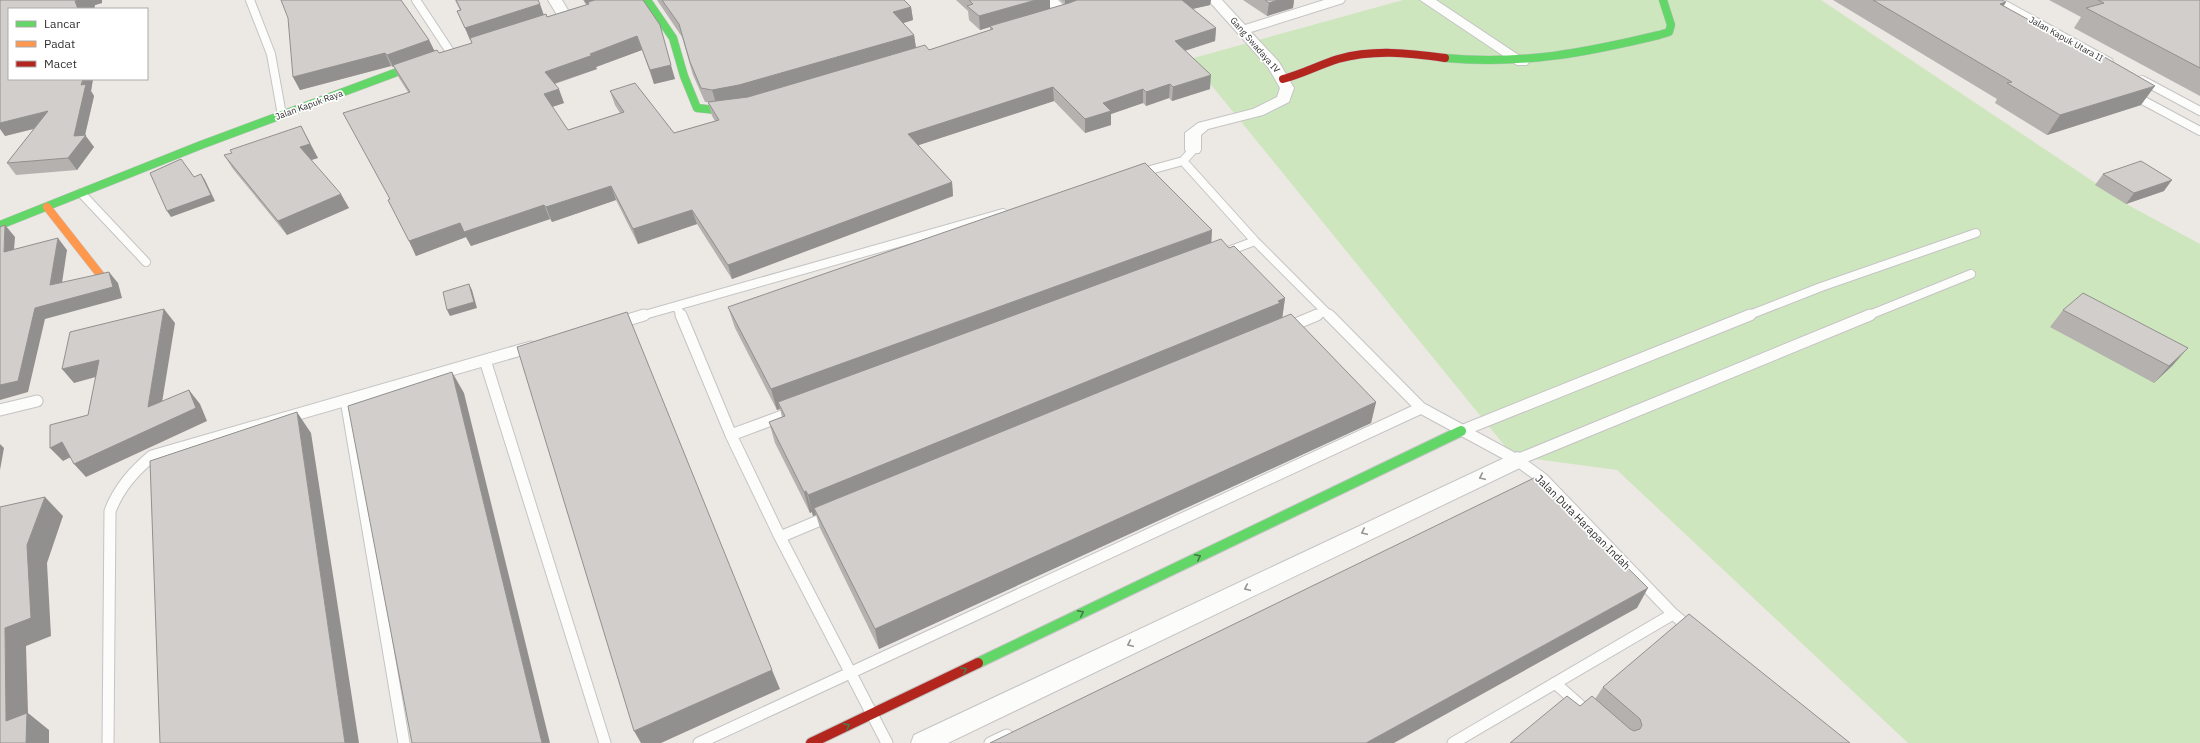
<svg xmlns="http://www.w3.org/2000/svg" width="2200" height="743" viewBox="0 0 2200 743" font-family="'IBM Plex Sans',sans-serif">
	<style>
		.green { fill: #cee6be }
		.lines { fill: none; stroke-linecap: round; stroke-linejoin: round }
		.lane-far1-casing { stroke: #c5c4c5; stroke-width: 10 }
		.lane-casing { stroke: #c5c4c5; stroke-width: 13 }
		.street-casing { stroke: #c5c4c5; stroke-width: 2 }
		.fast-far1-casing { stroke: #c5c4c5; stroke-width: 9 }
		.fast-casing { stroke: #c5c4c5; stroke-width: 12 }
		.slow-casing { stroke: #c5c4c5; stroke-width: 9 }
		.jam-far1-casing { stroke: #c5c4c5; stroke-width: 9 }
		.jam-casing { stroke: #c5c4c5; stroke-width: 12 }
		.lane-far1 { stroke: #fcfcfb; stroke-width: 8 }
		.lane { stroke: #fcfcfb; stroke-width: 11 }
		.street { fill: #fcfcfb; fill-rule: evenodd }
		.fast-far1 { stroke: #63d668; stroke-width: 8 }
		.fast { stroke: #63d668; stroke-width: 10 }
		.slow { stroke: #ff974d; stroke-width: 8 }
		.jam-far1 { stroke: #b3261e; stroke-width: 8 }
		.jam { stroke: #b3261e; stroke-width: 10 }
		.wall { fill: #b4b1af }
		.shaded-wall { fill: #92908e }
		.building { fill: #d1cecb; stroke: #92908e }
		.oneway { stroke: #959594 }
		.oneway2 { stroke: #467a48 }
		.labels { text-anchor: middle; stroke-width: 3.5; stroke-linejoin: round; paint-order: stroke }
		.far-street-label { font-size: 9px; fill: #2e2e2e; stroke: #fff }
		.street-label { font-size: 11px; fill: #2e2e2e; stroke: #fff }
	</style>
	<rect width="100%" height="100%" fill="#ece8e4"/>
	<path class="green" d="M1403,0H1821L2130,206L2200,244V743H1908L1617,470L1513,456L1190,59Z"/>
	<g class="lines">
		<g class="lane-far1-casing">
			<path id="lane-far1" d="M250,0L271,54L282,115
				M416,0L451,53
				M1996,0L2109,62
				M2142,80L2200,111
				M2133,95L2200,131
				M1183,161L1255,241L1330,316
				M1139,173L1183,161L1193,150
				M81,193L146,262
				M1223,253L1255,241
				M677,307L681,316
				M641,316L1003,213
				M1314,316L1325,312
				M1747,316L1821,287L1976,233
				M1867,316L1971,274"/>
		</g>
		<g class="lane-casing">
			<path id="lane" d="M681,315L731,435L780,537L887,743
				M1329,315L1421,408L1517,460L1543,479L1673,614L1691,629
				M618,323L644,315
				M1286,328L1317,315
				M485,360L605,743
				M346,400L404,743
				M0,410L37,401
				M1461,431L1750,315
				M731,435L793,412
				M1517,460L1870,315
				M780,537L830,516
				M1555,683L1590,714
				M108,743L110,511C119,488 133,472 152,456L531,347
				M699,743L1421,408
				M990,743L1007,735
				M1453,743L1673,614"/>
		</g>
		<g class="street-casing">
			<path id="street" d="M548,0H562L571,15L569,18H559Z
				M1043,0H1058L1070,12L1068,15H1058Z
				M1208,0H1222L1245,25L1324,0H1345L1343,3L1251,32L1279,62L1294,88L1289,102L1263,115L1208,129L1201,135V150L1199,153H1187L1185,150V133L1198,123L1253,109L1277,97L1280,88L1268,67Z
				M1420,0H1436L1529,62L1527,65H1517Z
				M1517,452L1524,454L1527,460L1524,466L948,743H911L914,735Z"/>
		</g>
		<g class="fast-far1-casing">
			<path id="fast-far1" d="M647,0L673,38L684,76L697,108L716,110L739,106
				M1445,58C1523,65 1584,53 1659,35L1669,32L1671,25L1663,0
				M0,225L201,145L424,62"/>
		</g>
		<g class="fast-casing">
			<path id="fast" d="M978,663L1461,431"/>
		</g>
		<g class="slow-casing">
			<path id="slow" d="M47,207L102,277"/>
		</g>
		<g class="jam-far1-casing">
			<path id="jam-far1" d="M1283,79C1302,74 1319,65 1338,59C1374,49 1409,53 1445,58"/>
		</g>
		<g class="jam-casing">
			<path id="jam" d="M811,743L978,663"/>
		</g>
		<use href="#lane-far1" class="lane-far1"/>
		<use href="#lane" class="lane"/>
		<use href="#street" class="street"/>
		<use href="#fast-far1" class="fast-far1"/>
		<use href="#fast" class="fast"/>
		<use href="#slow" class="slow"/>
		<use href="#jam-far1" class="jam-far1"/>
		<use href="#jam" class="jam"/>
	</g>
	<path class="wall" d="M0,0H102V3L95,5L94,9H9V79H93L91,91L94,96L85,135L94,147L77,170L16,175L7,163L34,129L5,136Z
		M455,0H538L544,15L547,17L589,4H586L583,0H643L675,79L654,84L642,50L596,67L597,69L555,84L564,103L552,107L568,130L620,113L615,105L610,91L674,133L715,121L712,116L708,102H705L693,75L682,37L657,0H904L911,7L913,20L903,23L914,35L916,48L929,50L990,30V27L980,30L969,20L968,11L956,0H1050V9L1064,4L1060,0H1211L1210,5L1192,9L1216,28L1215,41L1185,51L1210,89L1172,101L1169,98L1146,106L1143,103L1111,114V125L1085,133L1054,101L918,145L952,182L953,196L732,279L697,224L638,244L616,200L552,222L550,219L471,246L466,237L416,256L390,199L408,92L399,78L394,67H393L391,66L300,90L293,77L429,40L434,50L439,53L472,43L457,11L460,10Z
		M1243,0H1294L1293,8L1267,16Z
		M1833,0H2002L2004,6L2141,105L2047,135L1995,103L1997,99Z
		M2049,0H2200V96L2074,28L2081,17Z
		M224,155L318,158L311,160L349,208L287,235L233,169Z
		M2103,174L2164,191L2126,204L2095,185Z
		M1211,243L1229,248L1285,298L1282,317L1376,402L1371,423L879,649L820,528L816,515L813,516L812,512L810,513L775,443L769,422L782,417L780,409L777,410L735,328L728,307Z
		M2063,310L2173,365L2154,383L2050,327Z
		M1603,687L1850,743H1510L1580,706L1595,699Z"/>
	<path class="shaded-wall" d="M79,0H102V3L95,5L94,9H78L75,1Z
		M584,0H601L588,2L589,3L586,4Z
		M1036,0H1050V9L980,30L979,16Z
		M1065,0H1077L1065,5Z
		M1180,0H1211L1210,5L1179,12Z
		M1278,0H1294L1293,8L1267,16L1269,3Z
		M2006,2L1995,21L2000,4Z
		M540,4L544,16L470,40L465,28Z
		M911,7L913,20L894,26L893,12Z
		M1216,28L1215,41L1174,54L1175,41Z
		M914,35L916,48L743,99L716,103L712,90Z
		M637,36L642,50L596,67L597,69L550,85L545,72L590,54Z
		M429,40L435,52L393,67L387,55Z
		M385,53L391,66L300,90L293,77Z
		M671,65L675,79L654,84L650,70Z
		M1211,75L1210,89L1172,101L1173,87Z
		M83,79H93L91,91L94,96L85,135L94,147L77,170L68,158L74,136Z
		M1170,84L1169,98L1146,106V92Z
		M2155,86L2141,105L2047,135L2060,115Z
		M1053,87L1054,101L910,148L908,134Z
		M559,89L564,103L549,108L544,94Z
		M1143,89V103L1111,114V125L1085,133V119L1103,103Z
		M48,111L56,123L5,136L0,129V118Z
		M301,126L318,158L308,161L300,147Z
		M201,174L205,180L215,201L171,217L167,211Z
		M2172,180L2164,191L2126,204L2134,193Z
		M952,182L953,196L732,279L728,265Z
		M611,186L616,200L552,222L546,207Z
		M341,194L349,208L287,235L278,221Z
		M544,205L550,219L471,246L466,237L416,256L409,241L460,223Z
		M692,210L697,224L638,244L633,229Z
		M5,225L15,237L13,263L4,252Z
		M1212,230L1211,251L778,402L780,409L777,410L771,389Z
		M58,238L67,250L60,296L50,285Z
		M109,272L118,283L122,298L45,319L28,392L0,400V385L35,308Z
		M469,284L472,290L477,308L450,316L447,310Z
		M1285,298L1282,320L814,508L816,515L813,516L808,495Z
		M164,309L175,323L159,421L148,407Z
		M2188,348L2173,365L2154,383L2169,366Z
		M99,360L110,373L74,383L62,369Z
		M452,372L464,393L550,743H542Z
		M189,390L200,404L207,421L86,477L74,464Z
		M1376,402L1371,423L879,649L875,629Z
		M297,412L311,433L359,743H345Z
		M62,442L75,455L63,461L50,448Z
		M0,444L4,448L0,470Z
		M806,491L812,512L810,513L804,492Z
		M45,497L63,516L47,563L51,636L26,646L28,713L49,730V743H26L6,721L5,628L27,545Z
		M1648,588L1637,608L1394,743H1366Z
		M772,670L780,689L661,743H641L634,731Z"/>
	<path class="building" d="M0,0H79L75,1L78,9H9V79H83L81,85L86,84L74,136L86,135L68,158L7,163L48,111L0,123Z
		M281,0H401L429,40L387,55L385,53L293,77L288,18Z
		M456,0H538L540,4L465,28L457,11L461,10Z
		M595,0H643L660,25L671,65L650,70L637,36L590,54L593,55L545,72L559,89L544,94L568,130L624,112L610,91L635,83L674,133L719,120L708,102L748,97L925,45L929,50L993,29L990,26L1069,3L1077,0H1182L1216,28L1175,41L1211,75L1173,87L1170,84L1146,92L1143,89L1103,103L1111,111L1085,119L1053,87L908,134L952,182L728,265L692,210L633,229L611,186L546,207L544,205L464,232L460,223L409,241L388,200L390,199L343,113L410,92L393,65L437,50L439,53L472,43L470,38L546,14L547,17L589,4L588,2Z
		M662,0H904L911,7L893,12L914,35L739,85L712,90L701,88L690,62L679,24Z
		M969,0H1036L979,16L967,6L973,4Z
		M1265,0H1278L1269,3Z
		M1873,0H2002L2006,2L2000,4L2096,57L2101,55L2155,86L2060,115L2007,83L2012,82Z
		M2098,0H2200V68L2086,8L2104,3Z
		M301,126L310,144L300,147L341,194L278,221L224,155L232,153L230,150Z
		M181,159L194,177L201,174L211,195L167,211L150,173Z
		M2141,161L2172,180L2134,193L2103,174Z
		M1145,163L1212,230L771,389L728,307Z
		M5,225L4,252L58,238L50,285L109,272L113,287L35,308L18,381L0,385V227Z
		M1221,239L1229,248L1234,246L1285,298L1278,301L1280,303L808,495L806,491L804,492L769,422L785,416L778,402Z
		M469,284L474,302L447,310L443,292Z
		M2083,293L2188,348L2169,366L2063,310Z
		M164,309L148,407L189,390L196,408L74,464L62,442L50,448V425L88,415L99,360L62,369L70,332Z
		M627,312L772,670L634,731L517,347Z
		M1291,314L1376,402L875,629L814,508Z
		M452,372L542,743H412L348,406Z
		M297,412L345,743H160L150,461Z
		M1536,477L1648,588L1366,743H990Z
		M45,497L27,545L31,618L5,628L6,721L27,713L26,743H0V507Z
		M1689,614L1850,743H1510L1567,696L1580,706L1592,696L1630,729L1634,731L1640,729L1642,725L1640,719L1603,687Z"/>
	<defs><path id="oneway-chevron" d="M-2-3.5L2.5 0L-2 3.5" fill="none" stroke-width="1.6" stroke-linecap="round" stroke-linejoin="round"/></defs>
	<g class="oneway">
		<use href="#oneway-chevron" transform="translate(1482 477) rotate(155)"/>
		<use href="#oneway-chevron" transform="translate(1364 532) rotate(155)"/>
		<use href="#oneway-chevron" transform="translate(1247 588) rotate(155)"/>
		<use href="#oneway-chevron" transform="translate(1130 644) rotate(155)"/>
	</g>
	<g class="oneway2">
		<use href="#oneway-chevron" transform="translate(1198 557) rotate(-26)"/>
		<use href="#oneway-chevron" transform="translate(1081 613) rotate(-26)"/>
		<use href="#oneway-chevron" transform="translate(964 670) rotate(-26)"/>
		<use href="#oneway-chevron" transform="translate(847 726) rotate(-26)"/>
	</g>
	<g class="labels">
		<g class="far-street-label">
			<text transform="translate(2066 39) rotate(29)" y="3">Jalan Kapuk Utara II</text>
			<text transform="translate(1255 45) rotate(49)" y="3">Gang Swadaya IV</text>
			<text transform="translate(309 105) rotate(-20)" y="3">Jalan Kapuk Raya</text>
		</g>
		<g class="street-label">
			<text transform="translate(1583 522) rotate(45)" y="4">Jalan Duta Harapan Indah</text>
		</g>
	</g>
	<rect x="8" y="8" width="140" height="72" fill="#ffffff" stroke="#ababab"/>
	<rect x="16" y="21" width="20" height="6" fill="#63d668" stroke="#ababab"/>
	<text x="44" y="28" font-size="12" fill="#2e2e2e">Lancar</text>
	<rect x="16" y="41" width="20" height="6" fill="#ff974d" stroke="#ababab"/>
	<text x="44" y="48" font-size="12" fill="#2e2e2e">Padat</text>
	<rect x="16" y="61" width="20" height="6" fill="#b3261e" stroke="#ababab"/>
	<text x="44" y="68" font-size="12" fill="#2e2e2e">Macet</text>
</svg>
